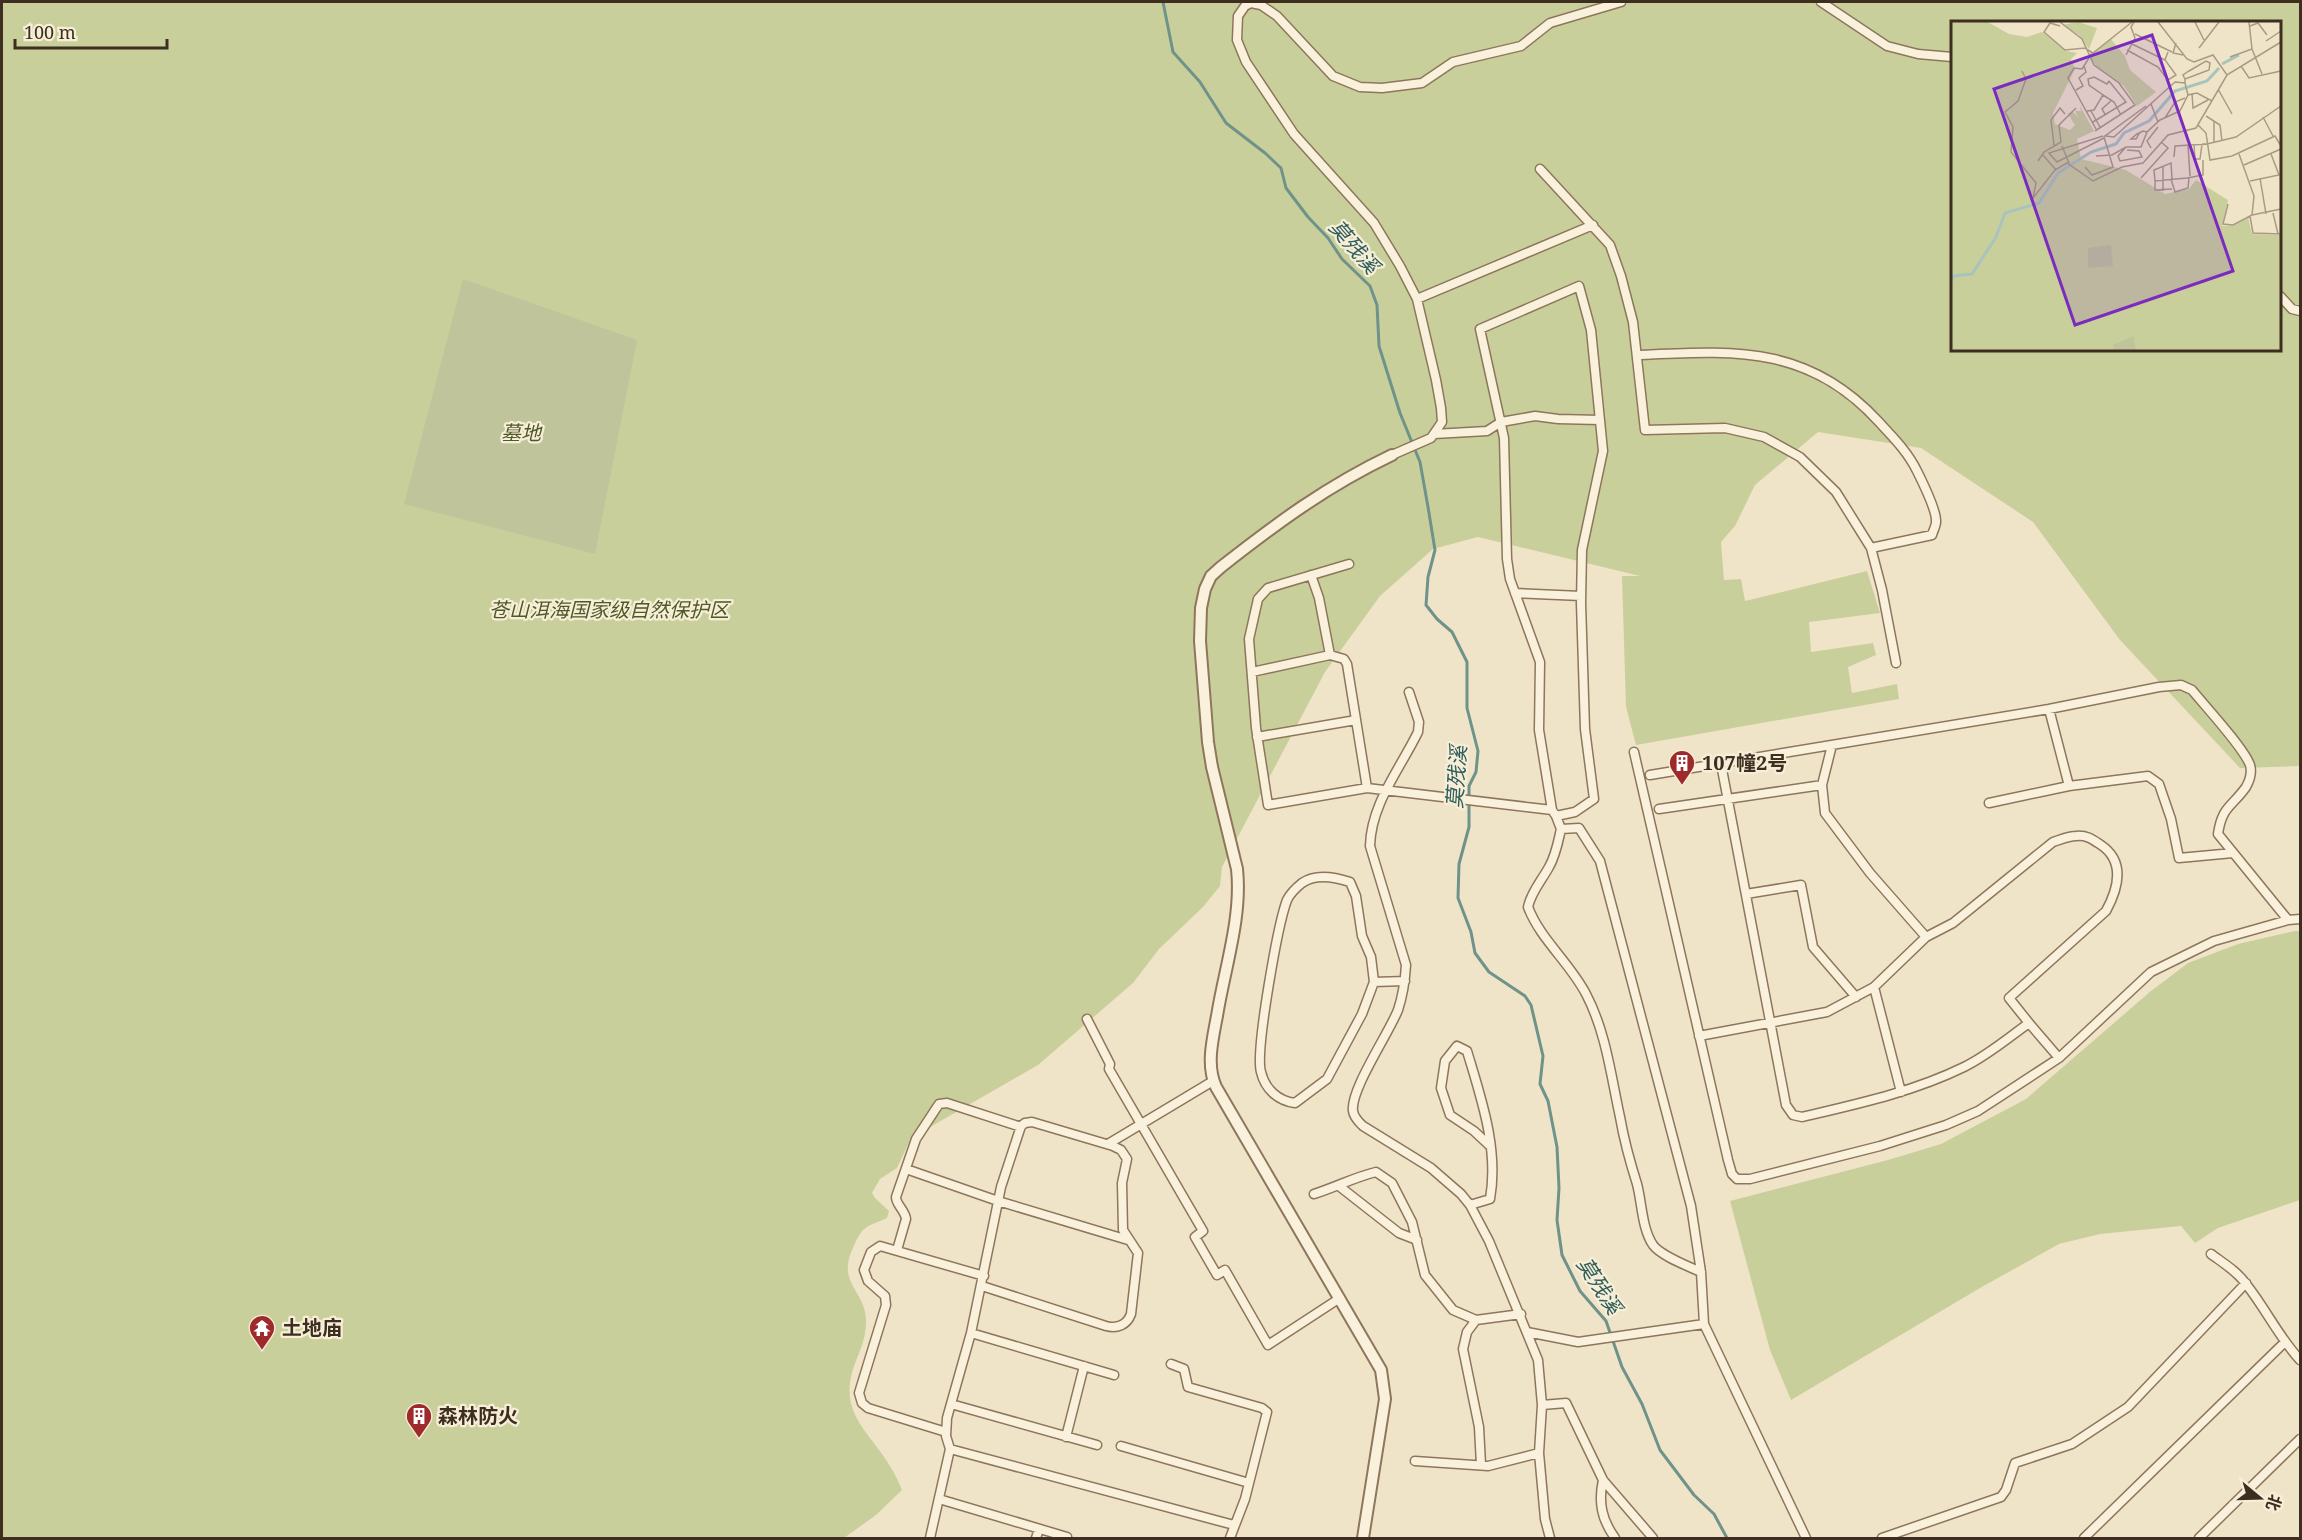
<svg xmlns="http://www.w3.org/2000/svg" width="2302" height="1540" viewBox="0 0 2302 1540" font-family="'Noto Serif','Noto Sans SC',serif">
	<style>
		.green { fill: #c9cf9b; fill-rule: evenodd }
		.cemetery { fill: #bfc49a }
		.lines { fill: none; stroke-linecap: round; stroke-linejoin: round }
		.stream { stroke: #6f938a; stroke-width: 3 }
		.minor-casing { stroke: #8d765c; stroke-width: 11 }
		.tertiary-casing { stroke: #8d765c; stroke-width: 14 }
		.minor { stroke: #faf1dc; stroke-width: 8 }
		.tertiary { stroke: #faf1dc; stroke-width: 10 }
		.labels { text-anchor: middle; stroke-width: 4.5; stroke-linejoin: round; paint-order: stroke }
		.park-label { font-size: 20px; font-style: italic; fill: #4d5a26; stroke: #f7eed8 }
		.poi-label { font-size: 20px; font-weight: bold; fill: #3d2e20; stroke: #f7eed8; text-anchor: start }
		.water-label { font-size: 21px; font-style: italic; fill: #2f5d5a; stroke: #f7eed8 }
		.inset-river { fill: none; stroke: #a9c4bc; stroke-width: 3 }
		.inset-road { fill: none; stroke: #a89b85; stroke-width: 1.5 }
		.view { fill: #7b2cbf; fill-opacity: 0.15; stroke: #7b2cbf; stroke-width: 3 }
		.inset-edge { fill: none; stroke: #3d2e20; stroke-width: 3 }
	</style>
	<rect width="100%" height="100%" fill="#f0e4c8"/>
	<path class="green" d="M2,2H2300V766L2240,768L2120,640L2033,522L1921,448L1818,432L1755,485L1735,526L1721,542L1724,580L1741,579L1745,601L1867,571L1880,613L1809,622L1811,652L1873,643L1876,655L1848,667L1852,693L1897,684L1899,699L1636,745L1626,707L1622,576H1640L1478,537L1433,549L1380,596L1325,672L1222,867L1220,886L1203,907L1159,949L1133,983L1038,1065L911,1138L897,1168L880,1179L872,1193L875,1198L889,1211L887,1218C864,1228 863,1225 852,1250C837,1284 867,1292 866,1322C866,1353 844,1369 851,1403C855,1422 871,1438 882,1454C890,1465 897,1477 902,1490L876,1515L844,1538H2ZM1952,22H2280V350H1952Z
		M2295,931H2300V1200L2218,1228L2195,1243L2181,1226L2100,1234L2059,1244L1980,1288L1791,1400L1770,1350L1730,1201L1888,1160L1941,1144L2026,1099L2151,991L2188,963L2238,944Z"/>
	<path class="cemetery" d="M463,279L637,340L595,554L404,504Z"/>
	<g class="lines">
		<path class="stream" d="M1163,2L1173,52L1200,82L1226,123L1265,153L1281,168L1286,188L1308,217L1328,238L1342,259L1370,286L1377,305L1379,346L1400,413L1420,462L1428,507L1435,550L1428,577L1426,605L1437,619L1452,632L1467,662V708L1478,751L1476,772L1469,786V827L1459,864L1458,898L1471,932L1475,953L1489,972L1525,996L1531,1005L1543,1056L1540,1084L1548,1101L1557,1147L1559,1188L1557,1220L1562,1255L1580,1291L1606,1321L1622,1367L1642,1404L1660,1450L1694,1495L1714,1514L1727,1538"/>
		<g class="minor-casing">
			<path id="minor" d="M1821,2L1887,46L1918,54L1952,57
				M1540,169L1610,245L1621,276L1633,322L1645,430L1725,428L1764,437L1800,457L1836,492L1871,548L1882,590L1896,663
				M2280,296L2292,309L2300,311
				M1417,299L1593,225
				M1638,355C1733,351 1807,344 1878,421C1892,436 1908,452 1917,471C1922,481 1937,511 1936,522C1936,526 1933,531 1932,535L1871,548
				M1434,434L1487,431L1501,422L1535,416L1558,419L1600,420
				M1392,455L1431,438L1442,422L1441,408L1436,380L1417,299L1400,266L1374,223L1294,134L1246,62L1237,40L1238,16L1245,6L1251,3L1261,5L1277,16L1333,76L1360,87L1382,88L1422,83L1453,62L1521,46L1550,23L1621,2
				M1349,564L1268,588L1258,599L1249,639L1256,728L1268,805L1367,788L1552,810L1556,816L1561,829
				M1515,593L1581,596
				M1330,655L1344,659L1347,664L1367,788
				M1252,672L1330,655L1319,598L1311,575
				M1409,692L1419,722L1418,732C1400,769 1371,804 1370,846L1406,965C1405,981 1403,995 1398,1010C1389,1033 1350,1090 1353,1111C1354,1118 1359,1122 1363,1126L1431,1168L1461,1194L1470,1205L1489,1241L1538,1360L1542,1405L1539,1453L1545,1519L1550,1538
				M2049,709L2069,786L2148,776L2159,784L2171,819L2179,858L2233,853
				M1257,737L1356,720
				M1832,745L1822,785L1825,813L1870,873L1926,937L1953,923L2053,842C2060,840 2068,836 2076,836C2087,835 2092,839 2101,845C2126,862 2118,889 2106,911L2009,998L2029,1023
				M1634,752L1728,1160L1732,1174L1737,1179H1750L1880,1146L1946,1125L1978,1111L2059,1058L2151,972L2214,941L2288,920L2300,919
				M1721,764L1786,1105L1793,1115L1802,1117C1857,1104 1913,1092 1964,1067C1987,1056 2008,1038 2029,1023L2059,1058
				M1650,775L2049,709L2159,687L2181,685L2192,690C2205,706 2244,748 2250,765C2252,772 2250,780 2246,787C2232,807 2222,806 2218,834L2288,920
				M1989,803L2069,786
				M1659,809L1822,785
				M1552,810L1539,730L1540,662L1510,579L1507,559L1504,438L1480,329L1579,286L1591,330L1603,451L1582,550L1581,603L1585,729L1594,799L1575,812L1556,816
				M1746,894L1801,885L1813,947L1856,997
				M1374,982L1362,1014L1327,1079L1295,1103C1278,1101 1265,1089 1261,1072C1255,1051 1278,924 1287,900C1290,894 1297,887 1302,883C1316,873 1335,877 1350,882L1356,896L1362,936L1371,957L1374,982L1405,981
				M1874,987L1901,1092
				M1087,1019L1110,1064L1109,1069L1203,1231L1195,1237L1217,1275L1225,1270L1268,1345L1340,1298
				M1699,1036L1827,1012L1874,987L1926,937
				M1108,1144L1213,1081
				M906,1169L998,1201L1128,1240
				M1339,1186L1399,1233L1417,1240
				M1314,1194C1336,1187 1355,1177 1376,1172L1392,1183L1412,1222L1425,1275L1453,1310L1476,1320
				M1470,1205L1490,1199C1499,1149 1481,1098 1467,1051L1457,1046L1445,1061L1441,1088L1450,1115L1474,1131L1489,1145
				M897,1250L906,1219C905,1210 896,1205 896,1197L916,1139L939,1104L947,1103L1021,1127
				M2211,1254C2223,1263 2237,1271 2246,1284C2266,1309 2278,1336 2300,1360
				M1701,1272C1688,1266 1661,1256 1653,1245C1642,1229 1642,1203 1637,1184C1630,1162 1624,1140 1620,1117C1611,1076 1606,1032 1586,994C1570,963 1540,939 1528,907C1531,892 1542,880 1549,867C1556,855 1558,842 1561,829L1579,828L1600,861L1691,1206L1701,1272L1704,1324L1806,1538
				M1527,1332L1578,1342L1704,1324
				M971,1333L1114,1375
				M1171,1364L1184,1369L1188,1387L1262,1408L1267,1412L1245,1499L1230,1538
				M951,1404L1097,1445
				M1542,1405L1566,1403L1603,1480L1653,1538
				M946,1432L868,1408L862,1403L859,1393L886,1305L885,1296L868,1281L864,1270L871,1252L880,1246L984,1276
				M1066,1437L1084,1366
				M1121,1446L1249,1483
				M950,1449L1234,1525
				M1415,1461L1488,1466L1539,1453
				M1481,1465L1479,1427L1463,1349L1467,1332L1476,1320L1521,1314
				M1603,1480C1598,1503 1602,1520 1615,1538
				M939,1499L1067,1537
				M930,1538L950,1449L946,1436L947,1418L971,1333L1001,1187L1021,1126L1025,1123L1032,1122L1113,1146L1121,1150L1127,1159L1122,1183L1123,1230L1138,1253L1131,1314C1127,1325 1117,1329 1106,1326L982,1286
				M1036,1538L1039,1529
				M1882,1538L2001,1497L2006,1490L2015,1463L2072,1444L2128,1407L2246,1283
				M2084,1538L2285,1342
				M2199,1538L2300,1439"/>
		</g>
		<g class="tertiary-casing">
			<path id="tertiary" d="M1363,1538L1385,1399L1381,1370L1216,1087C1205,1063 1214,1035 1218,1010C1226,964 1242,915 1237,869L1212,767L1208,742L1200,641L1201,608L1205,589L1211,576L1221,567C1277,523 1327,486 1392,455"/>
		</g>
		<use href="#minor" class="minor"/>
		<use href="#tertiary" class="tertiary"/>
	</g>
	<defs>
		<g id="building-pin" transform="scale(1.35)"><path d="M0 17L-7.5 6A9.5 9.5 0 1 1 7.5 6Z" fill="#9e2a2b" stroke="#f7eed8"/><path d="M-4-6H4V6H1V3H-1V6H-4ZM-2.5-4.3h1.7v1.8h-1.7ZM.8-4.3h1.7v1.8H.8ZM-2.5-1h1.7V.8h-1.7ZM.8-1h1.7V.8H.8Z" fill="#fff"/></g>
		<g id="temple-pin" transform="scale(1.35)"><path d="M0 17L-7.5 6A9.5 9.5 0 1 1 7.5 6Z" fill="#9e2a2b" stroke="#f7eed8"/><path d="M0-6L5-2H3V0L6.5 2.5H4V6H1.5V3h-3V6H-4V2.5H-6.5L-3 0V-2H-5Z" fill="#fff"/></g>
	</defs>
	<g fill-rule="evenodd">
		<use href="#building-pin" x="1682" y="763"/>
		<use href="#temple-pin" x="262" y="1328"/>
		<use href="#building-pin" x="419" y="1416"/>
	</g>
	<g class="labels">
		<g class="park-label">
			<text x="521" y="440">墓地</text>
			<text x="609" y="617">苍山洱海国家级自然保护区</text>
		</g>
		<g class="poi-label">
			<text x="1702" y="770">107幢2号</text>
			<text x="282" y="1335">土地庙</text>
			<text x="438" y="1423">森林防火</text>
		</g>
		<g class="water-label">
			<text transform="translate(1354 247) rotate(49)" y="7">莫残溪</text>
			<text transform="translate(1457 777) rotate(-86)" y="7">莫残溪</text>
			<text transform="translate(1599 1286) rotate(57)" y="7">莫残溪</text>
		</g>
	</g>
	<g transform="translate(1951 21)">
		<rect width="330" height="330" fill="#f0e4c8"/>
		<path d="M0,1H37L58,13L76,16L91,11L115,30L126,32L120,38L124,48L102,92L104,103L119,109L124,104L117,93L121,90L127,96L124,90H130L129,85L143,110L126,118L130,138L175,149L214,173L238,168L245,159L277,179L271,205L283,204L297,196L301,213L330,214V329H0ZM127,1L146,7L138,28L128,14L111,4ZM160,18L174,35L179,49L205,71L186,85L173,65L146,46L139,36V30L143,32Z" fill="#c9cf9b"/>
		<path d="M160,224L162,245L137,247V227ZM182,315L185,329H163L162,324Z" fill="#bfc49a"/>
		<path class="inset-river" d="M271,43L288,34M0,260L2,255L21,253L45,216L54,192L88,182L107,152L140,131L165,123L173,112L198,100L224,70L256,60L268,47"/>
		<path class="inset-road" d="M109,1L131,18L143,44L168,62L184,84L144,110M207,1L236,38L243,41L262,34L276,54L330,21M244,1L253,19M109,5L99,2L93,11L114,29L134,27L142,32L181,1M299,5L307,2L316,14M184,13L221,31M315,20L330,10M225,22L222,32L232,34M181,23L214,39M248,27L268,1M301,28L311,53M176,29L207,46L217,59L225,54L214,39L217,31M175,34L184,17L180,6L183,1M279,36L301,28L298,1M138,37L131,48L123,47L117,57L145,108M290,45L298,57L330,50M71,50L75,58L67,80L54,91L62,106L60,131L85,162L82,177L104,149L116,142L142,160L171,146L192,142L217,114L245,107L276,54M234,62V58L258,49L259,42L255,40L238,50L232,54L234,58M267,68L281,93M125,69L132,65L128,57L135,51L133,45M241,72L242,87L257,79M152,74L163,81L170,94M200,83L207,101M195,85L154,115L163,116L224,61L234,62L237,74M136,90L143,89L152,74L138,64L137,58L143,56L156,63L158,60M140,90L149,106M154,93L151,88L161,79M255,95L269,104L271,120M312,96L322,115M214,97L224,81L234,77M263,100V122M142,101L175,81L158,60M247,104L255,112L259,139L281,135L324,115L330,125M189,111L185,118H180L186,113L192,110L196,111M152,115L98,132L106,141L153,117M256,123L285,116L330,85M103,124L100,99L109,87L114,93M237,124L239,155M243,124L244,138H249L251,123M111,125L118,142M175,126L167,135L169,140L191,136L188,130L176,129M200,127L196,120L207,106M91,133L105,149M288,133L303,175L301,194L330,188M145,135L161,134L175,126H190L196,111L209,99L229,90L237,74L246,72L261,80M223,136L224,125L256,123H251M87,140L93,131L110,121L108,104L125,87M293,144L330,128M212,145V170M134,146L141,154L162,146L153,116M190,157L217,127L210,121M309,157L315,193M220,158L224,171L237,167L238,157M221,158L220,142L203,149L204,160L236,157L252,154V139M204,160V169L221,168M299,160L328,154L320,133M277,183L272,203L282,204L301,194M322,192L327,213M299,195L302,212L330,213"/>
		<path class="view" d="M201,14L282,250L124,304L43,68Z"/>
		<rect width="330" height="330" class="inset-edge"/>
	</g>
	<rect width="2302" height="1540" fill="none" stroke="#3d2e20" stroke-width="6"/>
	<g transform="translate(2260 1498) rotate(109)" stroke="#f7eed8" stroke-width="4.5" paint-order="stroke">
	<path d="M0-4.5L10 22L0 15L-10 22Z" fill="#3d2e20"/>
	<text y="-9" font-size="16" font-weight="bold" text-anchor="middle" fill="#3d2e20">北</text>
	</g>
	<path d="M15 39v9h152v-9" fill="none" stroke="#3d2e20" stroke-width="3"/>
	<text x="24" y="39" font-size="18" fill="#3d2e20" stroke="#f7eed8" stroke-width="4.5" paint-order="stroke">100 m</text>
</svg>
